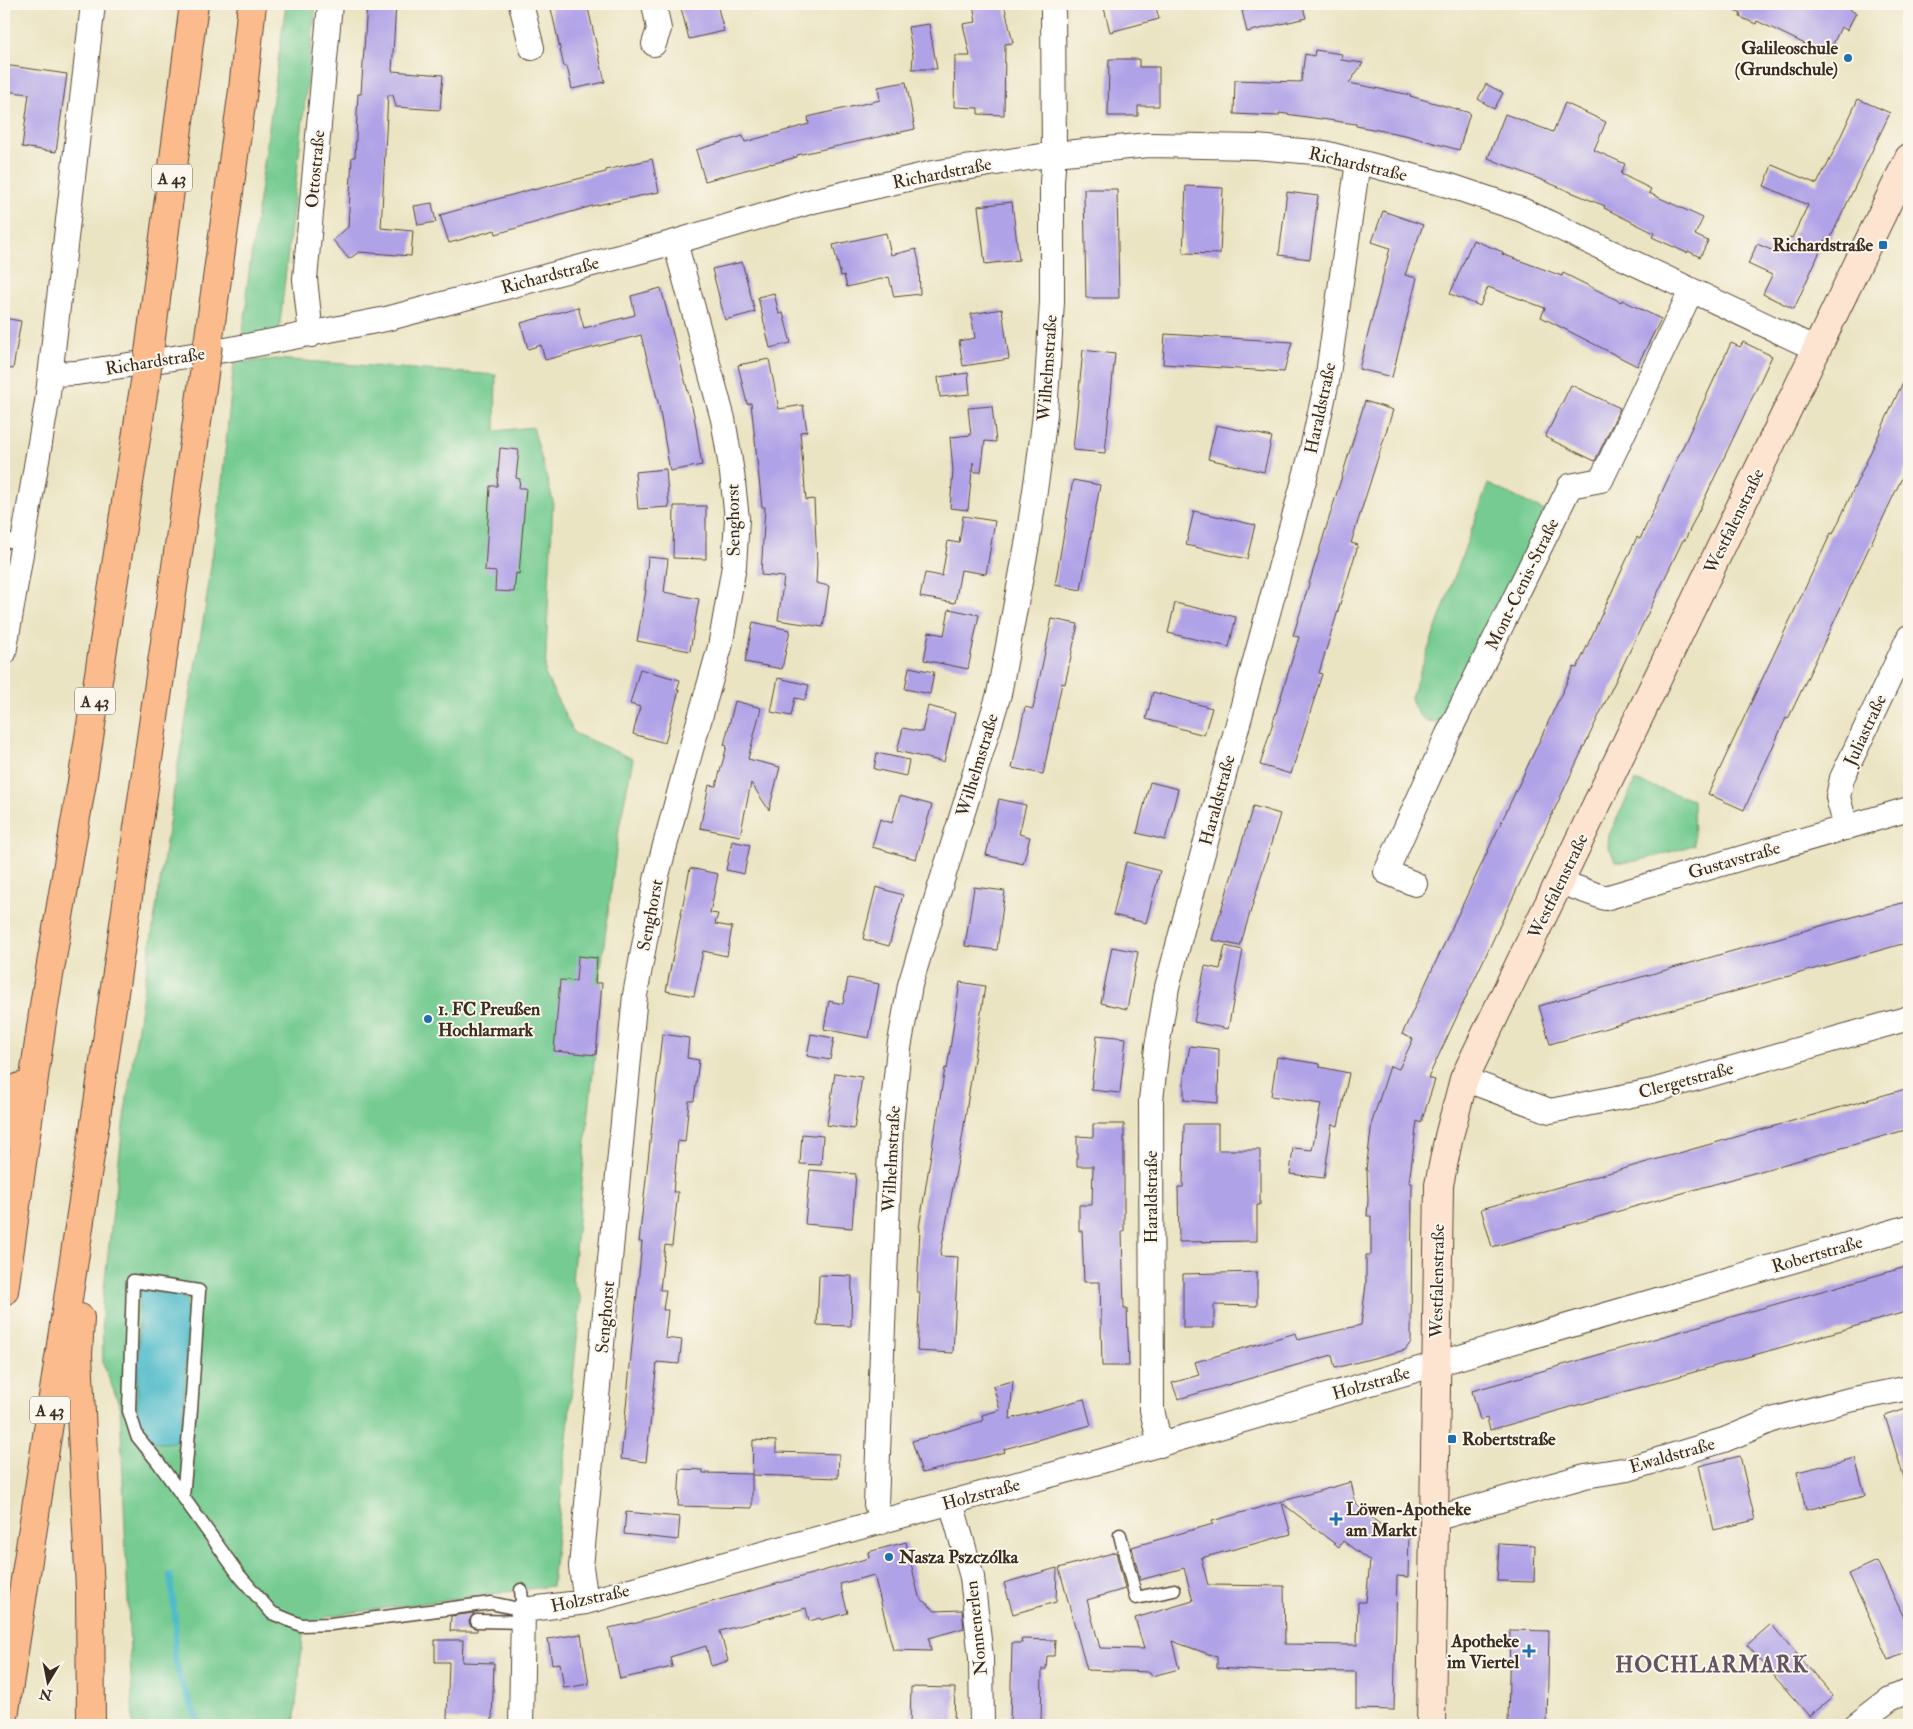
<svg xmlns="http://www.w3.org/2000/svg" width="1913" height="1729" viewBox="0 0 1913 1729" font-family="'IM FELL Double Pica',serif">
	<style>
		.green { fill: #74cb91; stroke: #587a58 }
		.water { fill: #4fbbca; stroke: #457274 }
		.lines { fill: none; stroke-linecap: round; stroke-linejoin: round }
		.stream { stroke: #4fbbca; stroke-width: 6 }
		.building { fill: #b0a2e7; fill-rule: evenodd }
		.lane-casing { stroke: #554637; stroke-width: 15 }
		.street-casing { stroke: #554637; stroke-width: 26 }
		.secondary-casing { stroke: #554637; stroke-width: 30 }
		.highway-casing { stroke: #554637; stroke-width: 30 }
		.lane { stroke: #fff; stroke-width: 12 }
		.street { stroke: #fff; stroke-width: 24 }
		.secondary { stroke: #fde4d1; stroke-width: 28 }
		.highway { stroke: #fbbb8d; stroke-width: 28 }
		.highway-bridge-casing { stroke: #554637; stroke-width: 30; stroke-linecap: butt }
		.highway-bridge { stroke: #fbbb8d; stroke-width: 28 }
		.poi-dot { fill: #1f6fb2; stroke: #fbf7ec; stroke-width: 2 }
		.labels { text-anchor: middle; stroke-width: 4; stroke-linejoin: round; paint-order: stroke }
		.shield { fill: #fbf7ec; stroke: #75685c; stroke-width: 1 }
		.shield-label { font-size: 16px; font-weight: bold; fill: #3b2a1e }
		.poi-label { font-size: 18px; font-weight: bold; fill: #3b2a1e; stroke: #fbf7ec; text-anchor: start }
		.street-label { font-size: 18px; fill: #3b2a1e; stroke: #fbf7ec }
		.district-label { font-size: 22px; font-weight: bold; letter-spacing: 1px; fill: #645464; stroke: #fbf7ec }
	</style>
	<rect width="100%" height="100%" fill="#fbf7ec"/>
	<filter id="ink" filterUnits="userSpaceOnUse"><feTurbulence type="fractalNoise" baseFrequency=".02" numOctaves="2"/><feDisplacementMap in="SourceGraphic" scale="10" xChannelSelector="R" yChannelSelector="G"/><feConvolveMatrix kernelMatrix="1 2 1 2 8 2 1 2 1" color-interpolation-filters="sRGB"/></filter>
	<filter id="wash" filterUnits="userSpaceOnUse"><feTurbulence type="fractalNoise" baseFrequency=".0096" numOctaves="4" result="noise"/><feDisplacementMap in="SourceGraphic" scale="20" xChannelSelector="R" yChannelSelector="G"/><feGaussianBlur stdDeviation="1.12" result="paint"/><feColorMatrix in="noise" values="0 0 0 0 0 0 0 0 0 0 0 0 0 0 0 0 0 1.4 0 .05"/><feComposite in="paint" operator="in"/></filter>
	<g filter="url(#wash)">
		<rect width="100%" height="100%" fill="#ebe4c3"/>
		<path class="green" d="M286,4H316L279,332L241,340L247,305L246,294Z
			M276,359L496,375L495,431L533,427L553,501L545,674L574,733L633,759L619,828L599,983H602L572,1280L581,1299L552,1586L328,1616L303,1636L294,1725H133L120,1406L103,1364L102,1305L123,1125L177,770L205,610L222,482L234,363Z
			M1488,484L1547,512L1447,717C1443,719 1438,722 1435,722C1421,722 1413,709 1411,697Z
			M1635,781L1693,800L1694,845C1674,850 1635,865 1616,862L1608,846L1609,835Z"/>
		<path class="water" d="M140,1290L172,1293L184,1298L186,1304L188,1325L182,1431L174,1442C154,1446 145,1439 137,1422Z"/>
		<g class="lines">
			<path class="stream" d="M170,1575L176,1626L174,1653L180,1680L200,1725"/>
		</g>
		<g id="blocks">
			<path class="building" d="M367,4H396L392,71L443,75L440,110L396,107L393,95H388L381,228L413,231L411,256L359,252L349,259L333,240L348,227L352,157H355L358,94H361Z
				M550,4H587L605,82L572,89L567,66L564,67Z
				M680,4H717L724,31L689,39Z
				M973,4H1004L1013,43L1005,44L1004,115L978,114V108L954,107L955,56H970L963,24L976,22Z
				M1103,4H1155L1159,19L1110,32Z
				M1272,4H1302L1306,18L1247,32L1242,11Z
				M1722,4H1853L1850,10L1856,13L1847,30L1841,27L1828,55L1757,21L1756,24L1740,17L1741,13Z
				M929,24L937,69H912L913,56L908,27Z
				M1315,50L1342,54L1341,60L1363,63L1349,83L1411,95L1410,96L1470,113L1459,150L1405,135L1356,126V124L1279,113V116L1234,114L1235,80L1301,82L1305,54L1314,56Z
				M1109,59H1139V67H1159V106H1138V116H1108Z
				M4,65L67,74L56,152L22,147L29,94L4,91Z
				M906,82L915,129L797,155V157L771,164V163L705,181L696,150L743,136L745,142L809,124L808,117L880,100L878,87Z
				M1486,84L1503,93L1494,109L1478,99Z
				M1858,99L1890,113L1830,239L1826,238L1794,309L1763,294L1772,275L1748,264L1757,244L1781,254L1789,237L1792,238L1808,205L1764,186L1772,165L1817,184L1825,168H1826Z
				M1565,103L1606,122L1594,150L1625,164L1621,174L1651,189L1649,193L1703,218L1695,235L1708,241L1700,257L1688,251L1687,253L1652,237L1654,233L1604,208L1605,206L1488,158L1505,114L1553,132Z
				M652,159L659,192L592,206L496,234L495,230L449,243L440,215L533,189V190L606,172V170Z
				M1186,186L1223,188L1220,254L1183,253Z
				M1084,189H1117L1119,298H1086Z
				M1287,192L1318,196L1310,259L1279,255Z
				M1012,202L1019,260L985,264L978,206Z
				M432,203L436,222L418,225L414,206Z
				M1383,211L1423,225L1405,275L1417,278L1392,377L1359,369L1390,248L1372,242Z
				M886,233L891,255L916,249L919,262L920,294L894,297L889,277L847,287L844,275L841,276L833,245Z
				M1473,240L1503,252L1502,254L1562,276L1563,273L1621,302L1622,300L1661,319L1637,366L1541,317L1545,308L1488,287L1480,306L1450,294Z
				M742,262L755,312L725,320L712,269Z
				M661,288L694,415L702,465L670,471L659,406L641,335L545,360L541,345L528,349L521,323L578,307L584,328L635,315L631,296Z
				M774,293L779,314L783,313L791,343L770,348L758,297Z
				M1002,309L1009,359L963,366L959,341L975,338L971,314Z
				M4,318L21,321L13,369L4,368Z
				M1165,334L1230,338L1292,342L1284,372L1163,364Z
				M1743,342L1772,356L1685,540H1683L1590,734L1428,1078L1435,1080L1421,1123L1417,1121L1409,1183H1412L1411,1342L1405,1350L1335,1368L1332,1355L1178,1399L1172,1383L1199,1375L1195,1362L1296,1333L1298,1340L1361,1325L1366,1284V1255H1371V1216H1367L1368,1200L1367,1170H1366L1372,1122L1390,1066L1399,1069L1413,1039L1402,1034L1574,667L1577,668L1637,537L1640,539L1731,343L1740,347Z
				M1083,350L1115,354L1105,453L1073,450Z
				M769,359L779,409L803,405L807,431L800,432L806,500L814,499L817,563L816,583L829,586L823,627L778,620L784,577L761,575L765,507H762L751,403L747,404L738,365Z
				M1909,369V463L1788,719L1786,718L1744,810L1708,794L1831,533L1833,534Z
				M968,373L970,394L940,397L938,377Z
				M1571,385L1620,408L1595,461L1545,437Z
				M1365,401L1393,410L1351,543L1358,545L1319,673L1322,674L1291,774L1260,765L1299,637L1293,636Z
				M992,406L996,442L985,441L981,472H974L973,462L968,510L950,508L953,471L950,437L971,435L968,408Z
				M1216,425L1272,437L1264,472L1208,459Z
				M500,448L519,450L516,478L520,479L519,488H526L519,574L516,573L514,592L495,591L496,572L485,571L490,486H497Z
				M666,469L669,507L638,509L635,472Z
				M1073,480L1100,485L1081,590L1055,585Z
				M674,506H706V559L673,558Z
				M1194,511L1255,525L1247,559L1186,545Z
				M963,516L995,521L986,574L961,570L955,603L920,597L925,573L942,576L948,541L959,543Z
				M648,557L668,559L664,592L699,599L690,651L637,641L646,590H645Z
				M1175,603L1236,617L1229,647L1168,633Z
				M949,609L979,615L968,669L924,660L929,632L944,635Z
				M1052,619L1078,624L1065,684L1062,683L1043,774L1012,768L1025,707L1033,709Z
				M753,622L790,630L782,669L745,662Z
				M909,667L934,672L930,694L905,689Z
				M640,669L680,680L677,690H679L665,743L633,734L640,707L630,704Z
				M778,678L809,685L805,700L795,698L791,716L771,712Z
				M1153,692L1212,708L1204,735L1146,719Z
				M735,701L761,708L748,759L780,767L769,810L751,783L740,836L700,828L709,785L716,786L727,746L724,745Z
				M928,706L955,713L944,762L897,751L903,728L922,732Z
				M877,753L909,760L906,776L874,769Z
				M1150,782L1178,789L1165,840L1137,833Z
				M900,796L932,805L916,859L872,847L880,819L892,823Z
				M999,799L1026,805L1019,834L1030,837L1023,864L986,855Z
				M1253,806L1280,814L1240,946L1212,940Z
				M732,841L750,845L744,874L726,870Z
				M1126,862L1160,871L1146,923L1113,915Z
				M690,868L718,874L710,913L718,914L715,924L732,927L727,956L703,951L694,996L666,991Z
				M876,887L903,895L889,946L863,939Z
				M974,887L1005,891L997,950L965,946Z
				M1909,901V942L1550,1044L1539,1006Z
				M1225,946L1243,950L1228,1029L1194,1022L1205,966L1220,969Z
				M1112,947L1138,952L1127,1009L1101,1003Z
				M578,956L597,958L595,983H602L596,1055L554,1051L560,980L576,981Z
				M848,978L879,984L869,1038L824,1029L829,1001L843,1004Z
				M960,982L985,986L962,1139L940,1256L958,1257L953,1353L917,1351L920,1292H917L920,1228H919L945,1068L947,1069Z
				M662,1034L689,1038L687,1058L699,1060L694,1101H689L685,1142L678,1141L673,1192H678L672,1246L665,1245L660,1290H666L663,1310H668L665,1338L682,1340L679,1364L657,1362L646,1462L621,1459L642,1242H639Z
				M811,1034L834,1038L830,1060L807,1056Z
				M1097,1035L1126,1038L1120,1093L1091,1090Z
				M1190,1046L1219,1049L1218,1103L1184,1100V1077Z
				M1277,1057L1320,1064V1067L1349,1073L1338,1126L1332,1124L1324,1178L1290,1174L1293,1148L1312,1150L1321,1104L1271,1096Z
				M835,1073L862,1077L854,1129L827,1125Z
				M1909,1088V1129L1492,1247L1481,1209Z
				M1093,1124H1124V1231H1122L1124,1309H1127L1129,1366H1102L1100,1282H1084L1082,1231H1079V1205H1092L1093,1166H1077V1136L1093,1137Z
				M1184,1124H1218V1150H1260V1205H1257V1241L1179,1242L1178,1187H1183Z
				M802,1134L823,1136L821,1165L800,1164Z
				M810,1170L856,1174L852,1228L805,1224Z
				M1909,1266V1311L1490,1430L1487,1418L1480,1420L1472,1391Z
				M1257,1272V1306L1214,1305V1328H1183V1274Z
				M819,1275L852,1276L851,1326L817,1325Z
				M1013,1381L1010,1419L1084,1399L1091,1425L1004,1449L1005,1452L922,1473L912,1441L983,1421L982,1415L1000,1410L993,1386Z
				M1909,1408V1481H1905L1885,1416Z
				M753,1440L776,1441V1452L839,1454L838,1478L752,1475V1508L678,1506L680,1469L703,1470V1473L752,1474Z
				M1740,1456L1755,1520L1714,1530L1699,1466Z
				M1855,1458L1865,1496L1806,1510L1797,1472Z
				M1351,1482L1356,1504L1365,1513L1384,1527L1409,1530L1408,1577L1397,1576L1394,1710L1356,1709V1672L1265,1671L1217,1668V1657L1172,1641L1179,1669L1152,1676L1150,1672L1087,1670L1059,1568L1116,1552L1125,1589L1087,1600L1100,1648L1144,1649L1135,1618L1193,1601L1184,1568L1140,1580L1132,1547L1213,1524L1212,1521ZM1282,1503L1339,1547L1343,1541L1370,1561L1366,1602H1358L1357,1645L1285,1644L1284,1586L1208,1585L1201,1558L1291,1534Z
				M626,1512L680,1517L678,1540L624,1534Z
				M906,1542L919,1597L935,1611L962,1610L964,1628L929,1638L931,1651L893,1650L874,1575L840,1584L848,1613L821,1620L820,1618L809,1621L806,1608L720,1631L728,1661L711,1666L706,1646L670,1657L672,1667L620,1679L609,1628L633,1623V1624L869,1558L868,1552Z
				M1499,1543L1535,1545L1534,1582L1497,1581Z
				M1877,1561L1909,1628V1651L1889,1660L1849,1574Z
				M1057,1568L1056,1602L1013,1614L1004,1583Z
				M474,1613L469,1621L470,1625L477,1629V1631H450L451,1616Z
				M1771,1624L1833,1696L1809,1716L1747,1645Z
				M1510,1630L1549,1631L1547,1725H1508Z
				M581,1634L589,1684L564,1688L560,1663L552,1664L548,1639Z
				M1021,1639L1055,1640L1054,1656H1047L1046,1669H1042L1041,1725H1010L1012,1643H1022Z
				M435,1640H463L462,1662L494,1663L492,1721L447,1719L449,1662H435Z
				M911,1687L955,1688L954,1725H910Z"/>
		</g>
	</g>
	<g filter="url(#ink)">
		<use href="#blocks" fill-opacity="0" stroke="#554637" stroke-width="1"/>
		<g class="lines">
			<g class="lane-casing">
				<path id="lane" d="M4,540L22,543
					M183,1497L191,1410L199,1291L133,1281L129,1411L137,1436L158,1462L239,1575L272,1613L301,1625L331,1624L491,1603L523,1610L521,1590
					M1120,1535L1136,1598L1174,1590
					M477,1621L522,1622"/>
			</g>
			<g class="street-casing">
				<path id="street" d="M521,4L532,48
					M654,4L659,29L654,44
					M311,335L305,279L330,4
					M50,374L77,373L231,349L386,319L675,242L813,201L933,173L1054,154L1149,145L1256,147L1325,153L1451,186L1522,210L1816,349
					M4,653L47,402L93,4
					M1846,828L1838,797L1842,778L1909,637
					M1560,882L1605,898L1909,809
					M1415,884L1386,872L1447,736L1570,486L1601,480L1691,291
					M1464,1079L1550,1111L1652,1091L1909,1018
					M1160,1445L1152,1410L1151,1100L1157,1047L1167,987L1185,919L1310,458L1327,381L1358,162
					M951,1502L972,1577L981,1658L982,1725
					M1434,1519L1585,1476L1628,1469L1724,1440L1775,1419L1849,1400L1909,1388
					M882,1522L876,1504L891,1124L899,1048L910,985L999,694L1028,539L1039,463L1045,414L1052,302V182L1054,154L1053,4
					M586,1602L581,1567L635,995L657,875L690,753L720,647L734,566L737,519L732,473L723,419L675,242
					M521,1725L523,1610L586,1602L1102,1461L1909,1227
					M1856,1725L1890,1699L1909,1691"/>
			</g>
			<g class="secondary-casing">
				<path id="secondary" d="M1431,1725L1439,1185L1449,1136L1464,1079L1909,158"/>
			</g>
			<g class="highway-casing">
				<path id="highway" d="M208,344L243,90L252,4
					M149,353L194,4
					M4,1136L20,1087
					M4,1291L45,999L82,782L146,375
					M80,1318L78,1355L90,1589L91,1725
					M4,1717L98,1103L205,367"/>
			</g>
			<use href="#lane" class="lane"/>
			<use href="#street" class="street"/>
			<use href="#secondary" class="secondary"/>
			<use href="#highway" class="highway"/>
			<g class="highway-bridge-casing">
				<path id="highway-bridge" d="M205,367L208,344
					M146,375L149,353"/>
			</g>
			<use href="#highway-bridge" class="highway-bridge"/>
		</g>
	</g>
	<g class="poi-dot">
		<circle cx="1848" cy="58" r="5"/>
		<rect x="1878" y="240" width="10" height="10" rx="2.5"/>
		<circle cx="428" cy="1019" r="5"/>
		<rect x="1447" y="1434" width="10" height="10" rx="2.5"/>
		<path d="M1333.5 1511.5h5v5h5v5h-5v5h-5v-5h-5v-5h5z"/>
		<circle cx="889" cy="1557" r="5"/>
		<path d="M1526.5 1643.5h5v5h5v5h-5v5h-5v-5h-5v-5h5z"/>
	</g>
	<g class="labels">
		<g class="shield">
			<rect x="152" y="164.5" width="40" height="27" rx="4"/>
			<rect x="75" y="687.5" width="40" height="27" rx="4"/>
			<rect x="30" y="1396.5" width="40" height="27" rx="4"/>
		</g>
		<g class="shield-label">
			<text x="172" y="184">A 43</text>
			<text x="95" y="707">A 43</text>
			<text x="50" y="1416">A 43</text>
		</g>
		<g class="poi-label">
			<text x="1838" y="54" text-anchor="end">Galileoschule<tspan x="1838" dy="21">(Grundschule)</tspan></text>
			<text x="1873" y="251" text-anchor="end">Richardstraße</text>
			<text x="438" y="1015">1. FC Preußen<tspan x="438" dy="21">Hochlarmark</tspan></text>
			<text x="1462" y="1445">Robertstraße</text>
			<text x="1346" y="1515">Löwen-Apotheke<tspan x="1346" dy="21">am Markt</tspan></text>
			<text x="899" y="1563">Nasza Pszczólka</text>
			<text x="1519" y="1647" text-anchor="end">Apotheke<tspan x="1519" dy="21">im Viertel</tspan></text>
		</g>
		<g class="street-label">
			<text transform="translate(1358 164) rotate(13)" y="6">Richardstraße</text>
			<text transform="translate(315 169) rotate(-85)" y="6">Ottostraße</text>
			<text transform="translate(942 173) rotate(-11)" y="6">Richardstraße</text>
			<text transform="translate(550 275) rotate(-15)" y="6">Richardstraße</text>
			<text transform="translate(155 361) rotate(-9)" y="6">Richardstraße</text>
			<text transform="translate(1047 368) rotate(-86)" y="6">Wilhelmstraße</text>
			<text transform="translate(1320 408) rotate(-78)" y="6">Haraldstraße</text>
			<text transform="translate(733 520) rotate(-91)" y="6">Senghorst</text>
			<text transform="translate(1734 521) rotate(-64)" y="6">Westfalenstraße</text>
			<text transform="translate(1522 584) rotate(-64)" y="6">Mont-Cenis-Straße</text>
			<text transform="translate(1865 730) rotate(-65)" y="6">Juliastraße</text>
			<text transform="translate(977 765) rotate(-73)" y="6">Wilhelmstraße</text>
			<text transform="translate(1217 800) rotate(-75)" y="6">Haraldstraße</text>
			<text transform="translate(1734 860) rotate(-16)" y="6">Gustavstraße</text>
			<text transform="translate(1558 886) rotate(-64)" y="6">Westfalenstraße</text>
			<text transform="translate(650 915) rotate(-79)" y="6">Senghorst</text>
			<text transform="translate(1686 1080) rotate(-15)" y="6">Clergetstraße</text>
			<text transform="translate(891 1159) rotate(-87)" y="6">Wilhelmstraße</text>
			<text transform="translate(1151 1197) rotate(-90)" y="6">Haraldstraße</text>
			<text transform="translate(1817 1254) rotate(-16)" y="6">Robertstraße</text>
			<text transform="translate(1437 1281) rotate(-89)" y="6">Westfalenstraße</text>
			<text transform="translate(605 1317) rotate(-85)" y="6">Senghorst</text>
			<text transform="translate(1371 1383) rotate(-16)" y="6">Holzstraße</text>
			<text transform="translate(1672 1455) rotate(-16)" y="6">Ewaldstraße</text>
			<text transform="translate(981 1494) rotate(-15)" y="6">Holzstraße</text>
			<text transform="translate(590 1598) rotate(-12)" y="6">Holzstraße</text>
			<text transform="translate(976 1628) rotate(-96)" y="6">Nonnenerlen</text>
		</g>
		<g class="district-label">
			<text x="1712" y="1672">HOCHLARMARK</text>
		</g>
	</g>
	<rect width="1913" height="1729" fill="none" stroke="#fbf7ec" stroke-width="20"/>
	<g transform="translate(48 1682) rotate(190)" stroke="#fbf7ec" stroke-width="4" paint-order="stroke">
	<path d="M0-4L9 19L0 12L-9 19Z" fill="#3b2a1e"/>
	<text y="-8" font-size="14" font-weight="bold" text-anchor="middle" fill="#3b2a1e">N</text>
	</g>
</svg>
